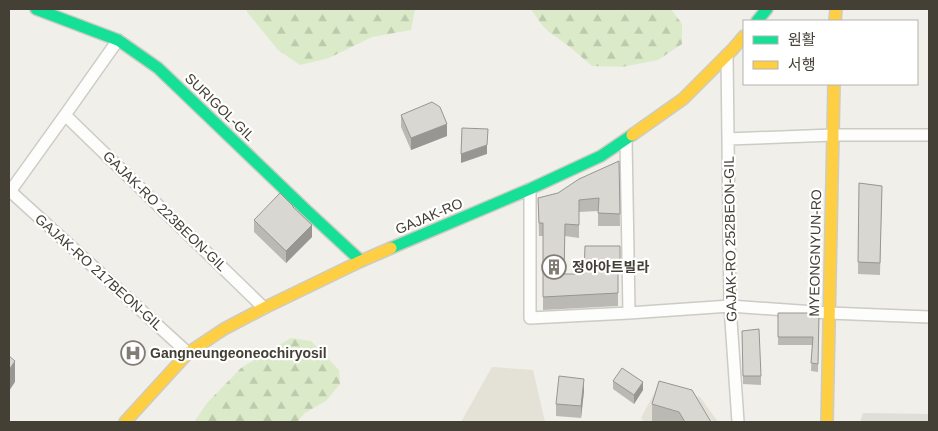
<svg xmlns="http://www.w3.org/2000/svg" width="938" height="431" viewBox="0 0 938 431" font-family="Arial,'Noto Sans KR',sans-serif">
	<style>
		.residential { fill: #e4e1d6 }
		.forest { fill: url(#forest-firs) }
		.parking { fill: #dfded9 }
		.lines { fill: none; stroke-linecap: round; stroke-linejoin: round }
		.street-casing { stroke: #cccbc5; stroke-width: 14 }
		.fast-casing { stroke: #ceccc0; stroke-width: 14 }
		.slow-casing { stroke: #ceccc0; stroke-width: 14 }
		.street { stroke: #fdfdfc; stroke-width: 11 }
		.fast { stroke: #16e098; stroke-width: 11 }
		.slow { stroke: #ffcf43; stroke-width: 11 }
		.wall { fill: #bbb9b4 }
		.shaded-wall { fill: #989692 }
		.building { fill: #d9d7d1; stroke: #989692 }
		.labels { text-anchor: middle; stroke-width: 4.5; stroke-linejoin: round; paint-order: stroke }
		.street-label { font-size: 14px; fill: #454035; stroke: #fff }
		.poi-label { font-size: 14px; font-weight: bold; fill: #454035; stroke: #fff; text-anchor: start }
	</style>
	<defs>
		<pattern id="forest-firs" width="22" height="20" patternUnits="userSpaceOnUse" patternTransform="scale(1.25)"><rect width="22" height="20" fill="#dbebc9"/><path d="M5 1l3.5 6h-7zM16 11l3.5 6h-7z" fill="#bdcbad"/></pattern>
	</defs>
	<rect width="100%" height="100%" fill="#f0efe9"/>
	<path class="residential" d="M492,367L533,370L545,422H461Z
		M658,386L700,397L718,422H645L641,418Z"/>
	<path class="forest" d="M247,9H415L411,30L372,37L329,58L300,65L278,50L247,12Z
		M531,9H671L682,24V44L658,60L622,67L592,66L570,47L549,32L542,25Z
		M291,338L311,341L339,370L340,384L326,401L305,413L297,422H194L207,403L241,368Z"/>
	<path class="parking" d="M863,413L929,414V422H860Z"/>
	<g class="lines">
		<g class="street-casing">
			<path id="street" d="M727,55L730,306L738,422
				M65,115L264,308
				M626,139L629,313
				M728,139L833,135H929
				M530,189V318L629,313L730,306L829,313L929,317
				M10,191L188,353
				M9,193L65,115L118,40"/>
		</g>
		<g class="fast-casing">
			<path id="fast" d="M36,9L118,40L158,68L306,210L361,261
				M757,21L767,9
				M391,248L530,189L601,156L632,135"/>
		</g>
		<g class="slow-casing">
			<path id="slow" d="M835,21L836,9
				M632,135L683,99L733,49L744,36
				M125,422L188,353L224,329L264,308L361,261L391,248
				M827,422L834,84"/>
		</g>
		<use href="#street" class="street"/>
		<use href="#fast" class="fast"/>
		<use href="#slow" class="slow"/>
	</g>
	<path class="wall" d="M401,115L447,136L411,150L401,127Z
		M619,161L620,226H598V211L579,212V238L565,236V274H584L585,246L620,260V273H618V306L543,310V236H539L538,198L558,193Z
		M859,183L882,186L880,275L858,274Z
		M293,208L312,237L286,263L254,232V220Z
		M778,313L819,314L818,372L811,371L812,345H778Z
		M742,331L761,376V385L743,384Z
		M613,381L643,390L634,404L613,389Z
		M584,391L581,418L556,416V404Z
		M652,404L711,422H652Z"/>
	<path class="shaded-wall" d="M447,124V136L411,150V138Z
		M487,145V154L461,163V154Z
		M312,225V237L286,263V251Z
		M15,361V382L9,391V370Z
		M584,379V391L581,418V406Z
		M643,382V390L634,404V395Z"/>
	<path class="building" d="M432,102L440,107L447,124L411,138L401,115Z
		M462,128L488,129L487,145L461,154Z
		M619,161L620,214L598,213L599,198L579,200V225L565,224L564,274H584L585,246H620V260H618V293L543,297V223H539L538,198L558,193L579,179Z
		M859,183L882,186L880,263L858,262Z
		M280,193L293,206V207L312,225L286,251L254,220Z
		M778,313H817L819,314L818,364L811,363L813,337H778Z
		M759,329L761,376H743L742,331Z
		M9,356L15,361L9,370Z
		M622,368L643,382L634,395L613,381Z
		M559,376L584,379L581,406L556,404Z
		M659,381L692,390L711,422H685L679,412L652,404Z"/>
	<defs>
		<g id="building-ring" transform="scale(1.25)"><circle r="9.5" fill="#fff" stroke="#817d74" stroke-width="1.5"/><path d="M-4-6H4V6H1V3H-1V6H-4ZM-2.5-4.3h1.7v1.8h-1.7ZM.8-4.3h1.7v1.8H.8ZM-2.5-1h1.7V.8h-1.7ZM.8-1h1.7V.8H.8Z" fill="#817d74"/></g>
		<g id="hospital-ring" transform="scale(1.25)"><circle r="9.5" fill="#fff" stroke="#817d74" stroke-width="1.5"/><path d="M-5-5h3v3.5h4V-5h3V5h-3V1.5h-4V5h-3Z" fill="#817d74"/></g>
	</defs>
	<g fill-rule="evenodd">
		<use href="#building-ring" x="554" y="267"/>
		<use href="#hospital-ring" x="133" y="353"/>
	</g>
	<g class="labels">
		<g class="street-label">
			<text transform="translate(220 107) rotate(44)" y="5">SURIGOL-GIL</text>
			<text transform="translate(165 211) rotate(44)" y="5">GAJAK-RO 223BEON-GIL</text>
			<text transform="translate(429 216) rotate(-23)" y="5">GAJAK-RO</text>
			<text transform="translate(730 239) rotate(-91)" y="5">GAJAK-RO 252BEON-GIL</text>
			<text transform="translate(815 253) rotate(-89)" y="5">MYEONGNYUN-RO</text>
			<text transform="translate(99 272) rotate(42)" y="5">GAJAK-RO 217BEON-GIL</text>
		</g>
		<g class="poi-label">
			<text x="572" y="272">정아아트빌라</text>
			<text x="150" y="358">Gangneungeoneochiryosil</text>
		</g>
	</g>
	<rect width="938" height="431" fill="none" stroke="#454035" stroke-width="20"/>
	<rect x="743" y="20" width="175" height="65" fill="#ffffff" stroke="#b5b3ae"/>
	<rect x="753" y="36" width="25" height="8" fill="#16e098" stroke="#b5b3ae"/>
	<text x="788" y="45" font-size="15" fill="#454035">원활</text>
	<rect x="753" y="61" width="25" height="8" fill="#ffcf43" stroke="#b5b3ae"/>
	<text x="788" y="70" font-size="15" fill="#454035">서행</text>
</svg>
